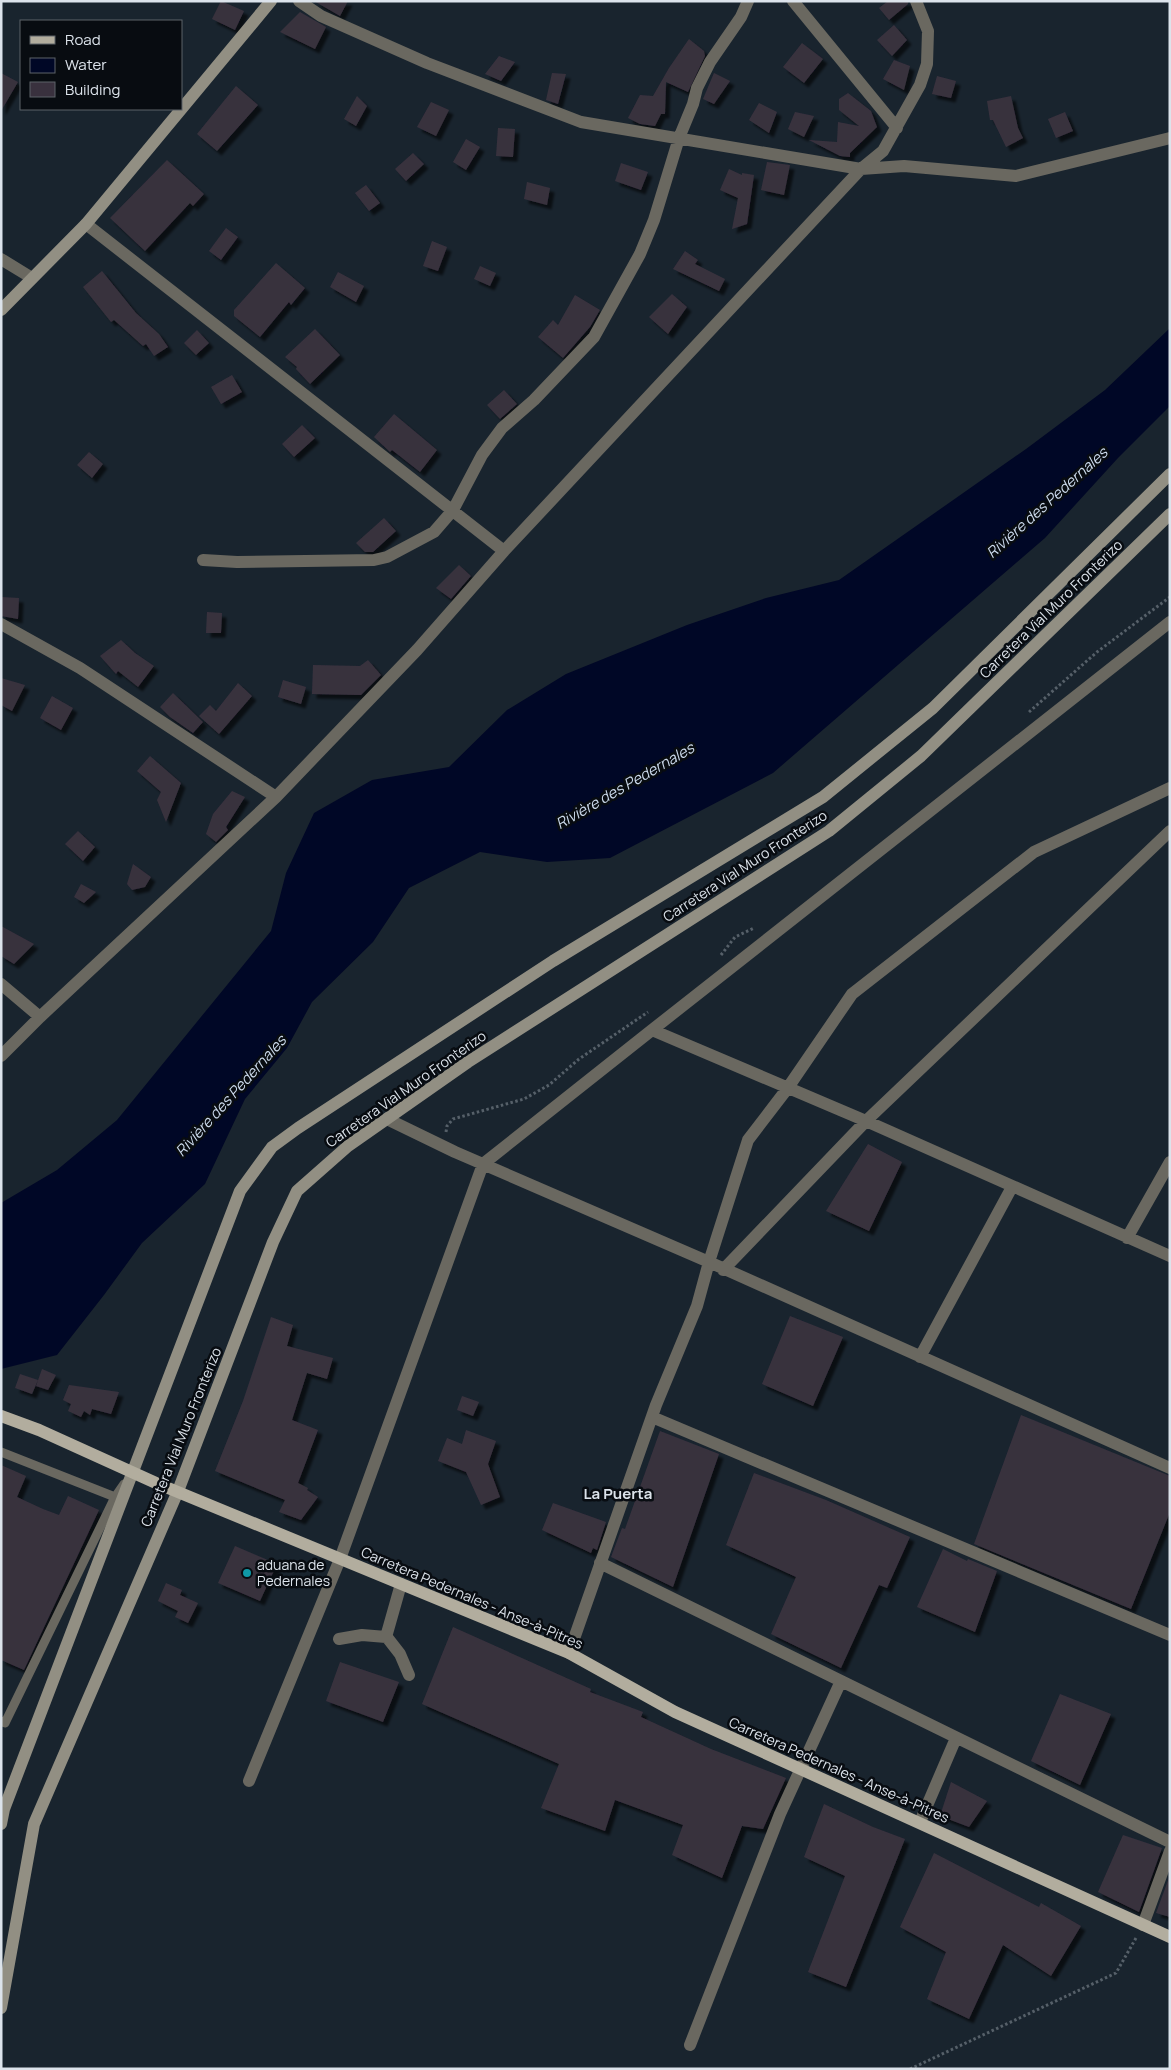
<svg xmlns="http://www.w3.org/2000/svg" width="1171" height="2070" viewBox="0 0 1171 2070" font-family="Manrope,sans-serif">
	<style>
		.water { fill: #000726 }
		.building { fill: #39313e; filter: url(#shadow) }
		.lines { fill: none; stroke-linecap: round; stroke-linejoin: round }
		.path { stroke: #566069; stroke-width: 3; stroke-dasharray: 2.5 2.5; stroke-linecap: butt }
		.lane { stroke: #6a6860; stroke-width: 9 }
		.street { stroke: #6a6860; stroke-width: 12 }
		.secondary { stroke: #928f83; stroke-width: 12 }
		.primary { stroke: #b2ad9e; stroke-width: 12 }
		.culture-dot { fill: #0f9aa8; stroke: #080c11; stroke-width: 2 }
		.labels { text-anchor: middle; stroke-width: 5; stroke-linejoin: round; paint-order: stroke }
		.street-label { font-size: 14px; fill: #dce3eb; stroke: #080c11 }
		.poi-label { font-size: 14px; fill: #dce3eb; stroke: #080c11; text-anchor: start }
		.water-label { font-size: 15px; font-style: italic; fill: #ccdaec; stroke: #080c11 }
		.neighbourhood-label { font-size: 15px; font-weight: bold; fill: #dce3eb; stroke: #080c11 }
	</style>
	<defs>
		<filter id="shadow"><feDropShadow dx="4.5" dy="4.5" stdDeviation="1" flood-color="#0009"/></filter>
	</defs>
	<rect width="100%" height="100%" fill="#19242e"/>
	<path class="water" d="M1170,328V406L1118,458L1045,538L773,773L610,858L547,862L480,852L409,888L373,942L312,1002L287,1048L245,1099L205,1184L142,1243L104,1295L57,1355L1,1369V1203L57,1170L117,1120L271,931L286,873L314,813L372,780L449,767L507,710L566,674L687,625L766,598L839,580L1026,449L1105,390Z"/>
	<path class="building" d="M221,1L244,11L235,30L212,19Z
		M314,1H348L340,16Z
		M888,1H908V4L889,20L879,8Z
		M300,12L326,27L315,49L280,32Z
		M894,25L907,40L892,56L877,40Z
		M689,39L704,51L705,56L688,92L666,82L665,114H661L655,126L640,124L628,118L640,95L653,96L669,68Z
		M802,43L823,59L804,83L783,67Z
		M499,56L515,62L501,81L485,74Z
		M894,60L910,66L904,90L883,79Z
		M1,73L18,82L1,111Z
		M552,73L566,74L558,104L546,100Z
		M714,73L730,81L714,104L703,99Z
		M937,76L956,81L951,98L932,94Z
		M236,86L258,105L217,151L197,134Z
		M848,93L871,111L877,127L850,153V157L840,156L809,140L837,142L838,122L859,126L839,110V99Z
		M357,96L367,106L356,126L344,119Z
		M1011,96L1018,128L1023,138L1006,147L993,120H990L987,101Z
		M431,102L449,110L436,136L417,127Z
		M759,103L777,112L769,133L749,120Z
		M795,112L814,116L804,137L788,129Z
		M1065,112L1073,131L1056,138L1048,119Z
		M498,128L515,129L513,157L496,156Z
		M466,139L480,147L466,170L453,162Z
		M413,153L424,164L406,181L395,169Z
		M167,160L204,194L193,206L190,203L145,251L110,218Z
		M767,162L790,165L784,195L761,190Z
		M621,163L648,172L641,190L615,181Z
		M729,169L742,175V173L754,175L747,224L732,229L738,198L720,190Z
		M527,182L550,188L547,205L524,199Z
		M366,185L380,203L369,211L355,193Z
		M226,228L238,237L221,260L209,251Z
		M432,241L447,247L438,271L423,266Z
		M685,251L698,260L695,264L725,279L719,291L673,269Z
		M276,263L305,288L291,305L289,302L260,337L234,316V310Z
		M480,266L496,273L490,286L474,279Z
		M102,271L136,313L159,334L168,347L154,356L146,344L143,346L114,320L111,322L83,287Z
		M338,272L364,286L356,302L330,287Z
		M672,294L687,307L668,334L649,317Z
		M575,295L600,310L590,327L563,358L538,337L553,320L558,325Z
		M315,329L340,355L310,384L296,369L297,367L285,357Z
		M197,330L209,343L196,355L184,343Z
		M232,375L242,392L221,404L211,387Z
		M504,390L517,404L500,419L487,405Z
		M394,414L437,450L420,472L392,450L390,452L374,437Z
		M302,425L315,438L294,457L282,444Z
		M89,452L103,464L92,478L77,465Z
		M384,518L396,531L373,552H365L356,543Z
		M459,565L471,576L451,599L436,588Z
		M1,597L19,598L18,619L1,616Z
		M207,612L222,613L221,633H206Z
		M121,640L135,653L154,666L138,687L118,671L116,674L100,656Z
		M368,660L381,675L361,695L312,694L313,665L360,666Z
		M1,678L25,685L12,711L1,705Z
		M283,680L306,687L301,704L278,697Z
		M238,683L252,696L219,734L199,716L210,705L216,711Z
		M173,693L203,722L193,733L170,717L160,707Z
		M52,696L73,708L61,730L40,718Z
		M150,756L181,783L166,822L157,800L161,792L137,771Z
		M232,791L245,797L226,827L228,830L216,842L206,834L213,814Z
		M78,831L95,847L83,861L65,844Z
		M133,864L151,877L145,887L132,890L127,884Z
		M81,884L96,892L84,903L74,897Z
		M1,926L34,944L14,964L1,956Z
		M868,1144L902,1162L869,1231L826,1211Z
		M790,1316L843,1337L813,1406L762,1384Z
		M271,1317L293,1325L287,1346L333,1358L327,1379L307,1373L292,1420L318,1430L298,1483L308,1488L307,1490L318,1497L301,1520L279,1512L285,1500L215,1471L243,1401Z
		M42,1369L56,1375L48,1390L36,1386Z
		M20,1374L38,1380L32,1394L15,1388Z
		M69,1385L119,1392L111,1414L92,1409L90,1415L84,1411L81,1417L68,1411L71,1404L63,1400Z
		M462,1396L479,1402L473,1416L457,1410Z
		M1021,1415L1170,1476V1512L1131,1609L974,1544Z
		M466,1430L496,1441L488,1464L500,1497L481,1505L466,1472L438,1461L447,1438L462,1444Z
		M660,1431L719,1454L673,1587L611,1557L622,1528L625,1529Z
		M1,1465L26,1476L17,1497L43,1509L59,1515L68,1496L99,1510L24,1670L1,1660Z
		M754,1473L826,1500L910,1537L887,1588L879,1585L841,1668L771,1634L796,1577L726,1545Z
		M553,1503L606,1522L597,1550L593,1548L591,1553L542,1530Z
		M235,1546L277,1564L260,1601L218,1583Z
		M943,1549L967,1561L968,1559L997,1571L975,1632L917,1607Z
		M166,1583L182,1590L180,1595L198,1603L188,1623L175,1617L178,1611L158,1601Z
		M453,1627L591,1689L590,1692L643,1712L641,1717L711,1749L786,1778L763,1829L742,1826L722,1878L672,1855L683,1825L615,1800L605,1831L541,1808L559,1764L422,1704Z
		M340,1662L399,1682L383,1722L326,1701Z
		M1060,1694L1111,1714L1080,1785L1031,1761Z
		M951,1782L987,1801L969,1827L940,1816Z
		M824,1804L873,1827L905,1839L846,1987L808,1972L845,1876L804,1857Z
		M1123,1835L1162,1848L1139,1912L1098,1892Z
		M934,1853L1039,1907L1041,1903L1081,1926L1051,1976L1003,1945L969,2019L927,1999L946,1952L900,1927Z
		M1170,1875V1917L1156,1913Z"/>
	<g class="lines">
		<path class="path" d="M1029,712L1097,652L1170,597
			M721,955L735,937L754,928
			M446,1132L447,1126L453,1119L524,1099L549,1085L579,1059L648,1012
			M910,2069L1116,1973L1136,1938"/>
		<path class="lane" d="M1,1452L115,1497
			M1,1721L5,1723L115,1497L124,1484"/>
		<path class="street" d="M299,1L321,16L427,63L581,122L861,169L904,166L1016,176L1170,138
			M793,1L897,128
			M86,224L504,551
			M1,259L32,278
			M203,560L237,562L374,560L387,557L434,532L453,510L482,455L502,428L534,400L594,337L640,254L654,220L679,138L693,104L697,88L710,62L741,17L748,1
			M1,624L80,668L276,797
			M1,984L40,1017
			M652,1030L1170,622
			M1,1056L40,1017L276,797L417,650L504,551L861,169L883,151L920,85L927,64L928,31L916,1
			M387,1119L455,1152L709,1262L1170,1468
			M1127,1238L1170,1162
			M723,1270L866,1121L1170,831
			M920,1357L1012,1187
			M652,1417L1170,1635
			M600,1563L1170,1842
			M386,1636L400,1654L409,1675
			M339,1639L362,1635L386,1637L401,1584
			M569,1653L656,1405L697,1306L709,1262L748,1140L787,1089L852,994L1034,852L1170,788
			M249,1781L340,1559L483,1164L652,1030L866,1121L1170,1256
			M920,1822L956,1738
			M1143,1925L1170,1851
			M690,2045L780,1814L841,1681"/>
		<path class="secondary" d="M1,310L86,224L271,1
			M1,1824L4,1809L240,1191L272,1147L298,1128L553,961L823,797L933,708L1170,474
			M1,2008L34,1824L178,1491L273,1242L297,1191L348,1146L468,1062L829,831L921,756L1170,514"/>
		<path class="primary" d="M1,1416L39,1430L156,1483L569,1653L675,1712L1170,1937"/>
	</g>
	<circle class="culture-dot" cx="247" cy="1573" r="5"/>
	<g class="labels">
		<g class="street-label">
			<text transform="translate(1051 609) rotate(-44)" y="5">Carretera Vial Muro Fronterizo</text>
			<text transform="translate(745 866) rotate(-33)" y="5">Carretera Vial Muro Fronterizo</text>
			<text transform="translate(406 1089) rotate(-35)" y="5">Carretera Vial Muro Fronterizo</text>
			<text transform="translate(181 1437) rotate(-68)" y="5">Carretera Vial Muro Fronterizo</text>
			<text transform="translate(472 1598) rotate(23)" y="5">Carretera Pedernales - Anse-à-Pitres</text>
			<text transform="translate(839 1770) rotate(24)" y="5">Carretera Pedernales - Anse-à-Pitres</text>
		</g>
		<g class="poi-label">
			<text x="257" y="1570">aduana de<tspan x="257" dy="16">Pedernales</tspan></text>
		</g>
		<g class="water-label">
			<text transform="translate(1047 503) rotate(-42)" y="5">Rivière des Pedernales</text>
			<text transform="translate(625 786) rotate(-30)" y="5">Rivière des Pedernales</text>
			<text transform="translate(231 1096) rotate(-48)" y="5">Rivière des Pedernales</text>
		</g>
		<g class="neighbourhood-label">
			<text x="618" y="1499">La Puerta</text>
		</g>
	</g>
	<rect width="1171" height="2070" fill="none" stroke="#dce3eb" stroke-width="5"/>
	<rect x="20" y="20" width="162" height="90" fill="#080c11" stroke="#5d6268"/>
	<rect x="30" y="36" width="25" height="8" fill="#b2ad9e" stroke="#5d6268"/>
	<text x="65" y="45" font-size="15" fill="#dce3eb">Road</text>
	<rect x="30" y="58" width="25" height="15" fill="#000726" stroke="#5d6268"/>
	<text x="65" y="70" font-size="15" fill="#dce3eb">Water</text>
	<rect x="30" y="82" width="25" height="15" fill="#39313e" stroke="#5d6268"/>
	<text x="65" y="95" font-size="15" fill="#dce3eb">Building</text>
</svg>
